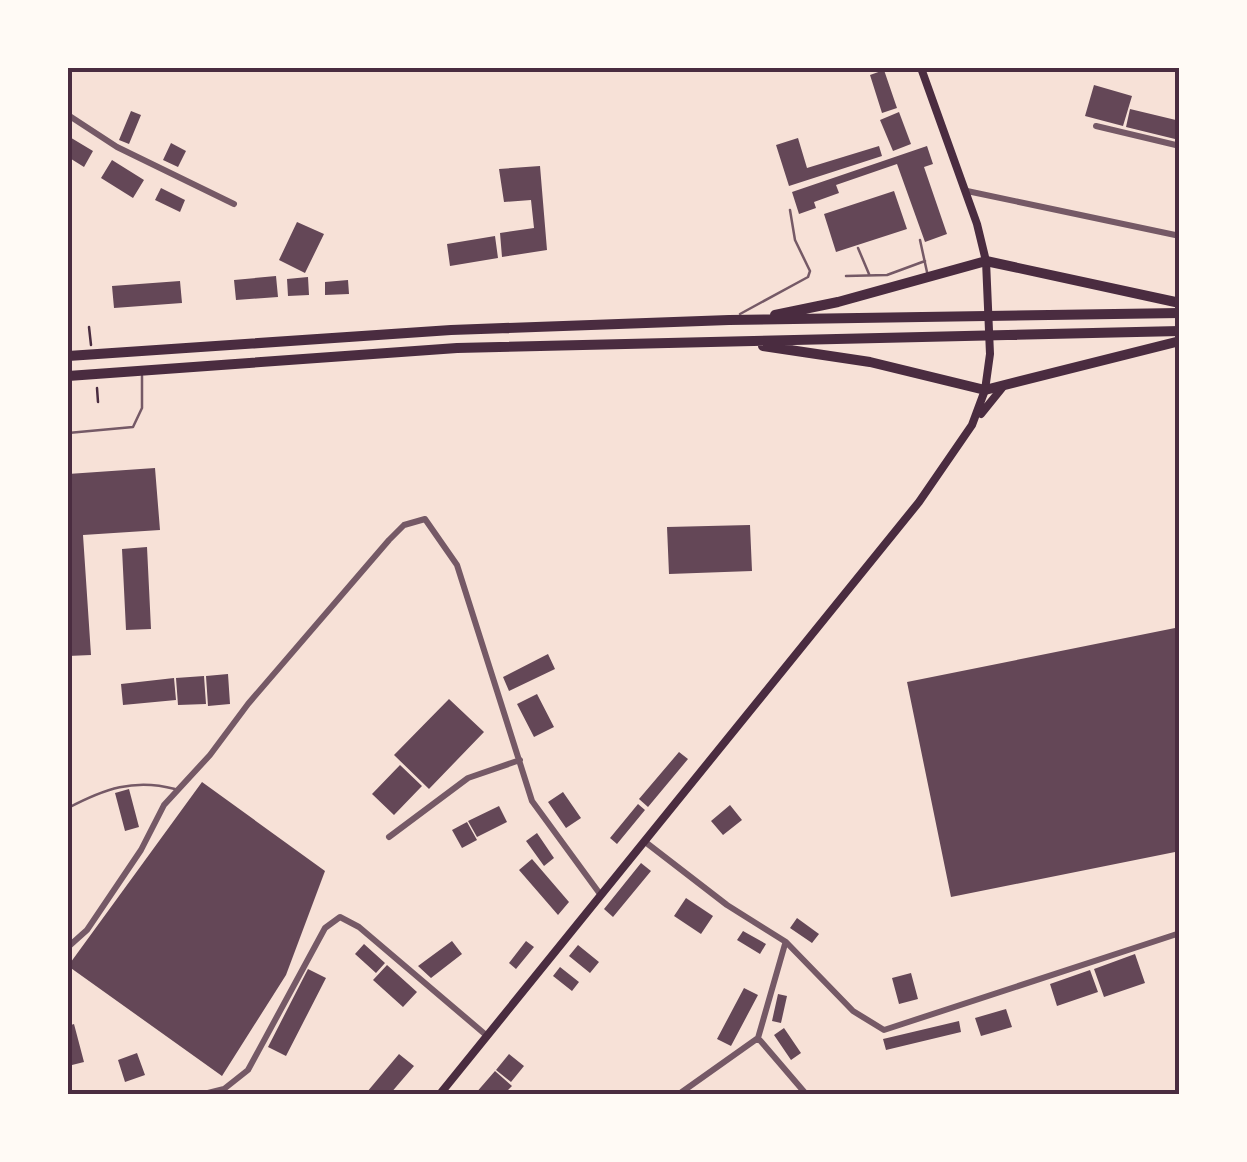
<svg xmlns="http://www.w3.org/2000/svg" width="1247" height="1162" viewBox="0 0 1247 1162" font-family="'Libre Baskerville',serif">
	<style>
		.building { fill: #644757 }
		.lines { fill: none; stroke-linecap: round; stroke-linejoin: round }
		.path { stroke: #4a2c40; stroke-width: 2.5 }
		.service { stroke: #755966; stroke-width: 2.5 }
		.minor { stroke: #755966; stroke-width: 6 }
		.secondary { stroke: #4a2c40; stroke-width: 8 }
		.trunk { stroke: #4a2c40; stroke-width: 10 }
		.neatline { fill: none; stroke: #4a2c40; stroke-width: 4 }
	</style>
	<rect width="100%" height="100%" fill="#f7e1d7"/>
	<path class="building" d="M884,70L897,108L882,113L870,75Z
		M1094,85L1132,96L1123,126L1085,116Z
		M1130,109L1180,121L1175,139L1126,127Z
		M131,111L141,115L129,144L119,140Z
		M899,112L911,144L893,151L880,120Z
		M68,136L93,151L84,167L68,157Z
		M798,138L807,168L879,146L882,156L789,186L776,145Z
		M171,143L186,151L178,167L163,160Z
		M927,146L933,164L924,167L947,234L925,242L897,164L836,185L839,193L814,202L816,208L799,214L792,192Z
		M112,160L144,180L133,198L101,178Z
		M540,166L547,250L502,257L500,233L534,228L531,200L504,202L499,169Z
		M161,188L185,200L180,212L155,200Z
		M894,191L907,229L836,252L824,214Z
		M297,222L324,234L305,273L279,260Z
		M495,236L498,258L450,266L447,244Z
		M276,276L278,297L236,300L234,280Z
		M308,277L309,295L288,296L287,279Z
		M348,280L349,294L325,295V282Z
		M180,281L182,303L114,308L112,286Z
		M155,468L160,530L83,535L91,655L68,656V474Z
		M750,525L752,571L669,574L667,527Z
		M147,547L151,629L126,630L122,549Z
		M1180,627V851L951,897L907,682Z
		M548,654L555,669L509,691L503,677Z
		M228,674L230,704L208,706L206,676Z
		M204,676L206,704L178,705L176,678Z
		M174,678L176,700L123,705L121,684Z
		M537,694L554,727L534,737L517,704Z
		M449,699L484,732L429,789L394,755Z
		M679,752L688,759L648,807L639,799Z
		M400,765L422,786L394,815L372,794Z
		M202,782L325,871L286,975L222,1076L68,966Z
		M129,789L139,827L125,831L115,793Z
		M563,792L581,818L566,828L548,802Z
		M638,804L645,810L617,844L610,838Z
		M730,805L742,820L723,835L711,821Z
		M499,806L507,822L477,837L468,821Z
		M467,822L477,840L462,848L452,830Z
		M537,833L554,858L544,866L526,841Z
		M532,859L569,902L558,915L519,870Z
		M641,863L651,871L613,917L604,909Z
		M686,898L713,916L701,934L674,916Z
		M797,918L819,934L812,943L790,928Z
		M743,931L766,944L760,954L737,940Z
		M452,941L462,954L431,978L418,966Z
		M526,941L534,947L516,969L509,963Z
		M364,944L385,963L376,973L355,954Z
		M578,945L599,962L590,973L569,956Z
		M1135,954L1145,983L1104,997L1094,969Z
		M387,965L417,992L403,1007L373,980Z
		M560,967L579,982L572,991L553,976Z
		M308,969L326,978L286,1056L268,1047Z
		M1090,970L1098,992L1057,1006L1050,984Z
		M911,973L918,999L899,1004L892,978Z
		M744,988L758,995L731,1046L717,1039Z
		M778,994L787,996L781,1023L772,1021Z
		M1006,1009L1012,1027L981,1036L975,1018Z
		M959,1021L961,1032L886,1050L883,1039Z
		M74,1024L84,1062L68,1066V1026Z
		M784,1028L801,1053L791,1060L774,1035Z
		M137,1053L145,1075L125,1082L118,1060Z
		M399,1054L414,1066L390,1094H370L367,1092Z
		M509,1054L524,1066L511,1082L496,1070Z
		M495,1071L512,1086L504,1094H475Z"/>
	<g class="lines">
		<path class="path" d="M89,327L91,345
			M97,388L98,402"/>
		<path class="service" d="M920,240L927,272
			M858,248L869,274
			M846,276L887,275L925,261
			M740,314L808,277L810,271L795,240L790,210
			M68,433L133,427L142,408V376
			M68,808C104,789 134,778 175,789"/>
		<path class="minor" d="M68,115L117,147L234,204
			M1096,126L1180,146
			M967,191L1180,236
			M389,837L468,778L520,760
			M644,841L727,905L786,942L853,1011L884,1030L1180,933
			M785,944L758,1038L806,1094
			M68,947L87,930L141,850L164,805L210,755L248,704L389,540L404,525L425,519L457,565L532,801L600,894
			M204,1094L224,1089L248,1070L325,928L340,917L359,927L486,1035
			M679,1094L758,1038"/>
		<path class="secondary" d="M981,414L1002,388
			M440,1094L919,502L972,425L985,390L990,354L986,261L977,224L921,68"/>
		<path class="trunk" d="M775,315L838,302L986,261L1180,303
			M763,346L870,362L985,390L1180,341
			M68,356L451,330L729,320L1180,313
			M68,376L457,348L1180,331"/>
	</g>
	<rect width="1247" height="1162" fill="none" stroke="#fffaf5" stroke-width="140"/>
	<rect x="70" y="70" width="1107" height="1022" class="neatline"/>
</svg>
